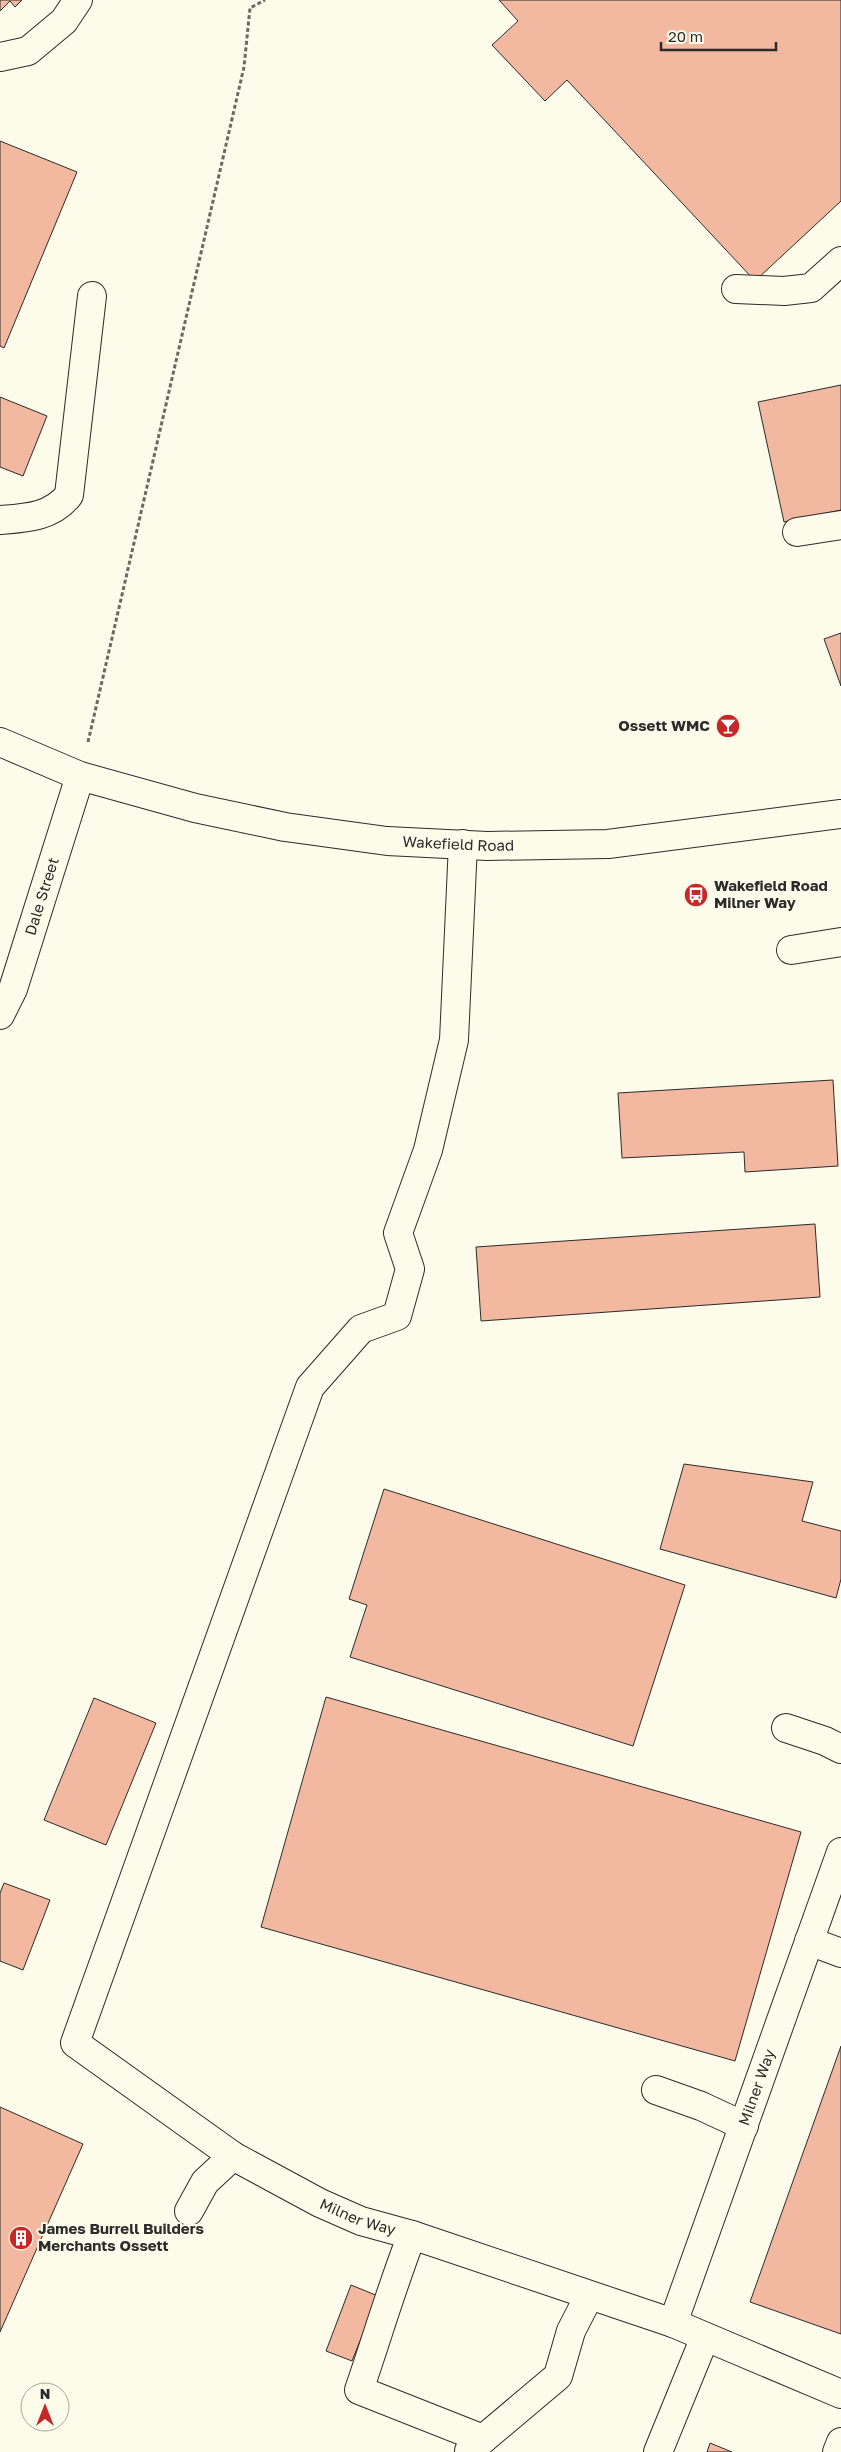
<svg xmlns="http://www.w3.org/2000/svg" width="841" height="2452" viewBox="0 0 841 2452" font-family="'Golos Text',sans-serif">
	<style>
		.building { fill: #f2b8a0; stroke: #2b2b2b }
		.lines { fill: none; stroke-linecap: round; stroke-linejoin: round }
		.minor-casing { stroke: #2b2b2b; stroke-width: 30 }
		.major-casing { stroke: #2b2b2b; stroke-width: 30 }
		.path { stroke: #6a6964; stroke-width: 3; stroke-dasharray: 4 2.5; stroke-linecap: butt }
		.minor { stroke: #fdfbea; stroke-width: 28 }
		.major { stroke: #fdfbea; stroke-width: 28 }
		.labels { text-anchor: middle; stroke-width: 4; stroke-linejoin: round; paint-order: stroke }
		.poi-label { font-size: 15px; font-weight: bold; fill: #2b2b2b; stroke: #fdfbea; text-anchor: start }
		.street-label { font-size: 15px; fill: #2b2b2b; stroke: #fdfbea }
	</style>
	<rect width="100%" height="100%" fill="#fdfbea"/>
	<path class="building" d="M0,0H22L15,7L10,1L0,11Z
		M499,0H841V201L755,281L567,80L545,101L492,45L518,21Z
		M0,141L77,172L4,348L0,346Z
		M841,385V510L784,522L758,402Z
		M0,397L47,416L23,476L0,467Z
		M841,633V686L824,639Z
		M833,1080L838,1166L745,1172L744,1152L622,1158L618,1093Z
		M815,1224L820,1297L481,1321L476,1247Z
		M684,1464L813,1482L802,1521L841,1531V1579L836,1598L660,1549Z
		M384,1489L685,1585L633,1746L350,1657L367,1605L349,1599Z
		M326,1697L801,1832L735,2061L261,1927Z
		M94,1698L156,1723L106,1845L44,1820Z
		M4,1883L50,1900L23,1970L0,1961V1893Z
		M841,2046V2334L750,2302Z
		M0,2107L83,2144L0,2332Z
		M351,2285L378,2296L352,2361L326,2351Z
		M710,2443L732,2452H707Z"/>
	<g class="lines">
		<g class="minor-casing">
			<g id="minor">
				<path d="M0,57L28,51L64,21L78,0"/>
				<path d="M736,289L784,291L811,288L841,261"/>
				<path d="M0,520C26,518 52,517 69,495L92,296"/>
				<path d="M797,532L841,525"/>
				<path d="M0,742L80,776"/>
				<path id="s1" d="M463,844L454,1040L428,1150L398,1233L410,1269L397,1316L361,1329L310,1387L75,2043L233,2156L320,2203L361,2221L412,2235L673,2323L841,2394"/>
				<path d="M791,950L841,942"/>
				<path d="M786,1728L825,1741L841,1749"/>
				<path d="M809,1941L841,1953"/>
				<path d="M656,2090L701,2106L744,2126"/>
				<path d="M189,2211L205,2182L233,2156"/>
				<path d="M412,2235C392,2286 377,2338 359,2390L483,2439"/>
				<path id="s2" d="M673,2323L841,1852"/>
				<path d="M469,2451L558,2376L571,2331L589,2296"/>
				<path d="M658,2452L705,2337"/>
				<path d="M837,2452L841,2442"/>
			</g>
		</g>
		<g class="major-casing">
			<g id="major">
				<path id="s3" d="M0,1015L13,989L80,776L195,808L285,827L387,841L487,846L608,844L841,814"/>
			</g>
		</g>
		<path class="path" d="M88,742L244,67L250,8L265,0"/>
		<use href="#minor" class="minor"/>
		<use href="#major" class="major"/>
	</g>
	<defs>
		<g id="bar-disc" transform="scale(1.25)"><circle r="9.5" fill="#c62828" stroke="#fdfbea"/><path d="M-6-5H6L.8 .8V4.5H3.5V6h-7V4.5H-.8V.8Z" fill="#fff"/></g>
		<g id="bus-disc" transform="scale(1.25)"><circle r="9.5" fill="#c62828" stroke="#fdfbea"/><path d="M-5-6H5V4H4V6H2V4H-2V6H-4V4H-5ZM-3.5-4V0h7V-4ZM-3.5 1.2v1.5H-2V1.2ZM2 1.2v1.5H3.5V1.2Z" fill="#fff"/></g>
		<g id="building-disc" transform="scale(1.25)"><circle r="9.5" fill="#c62828" stroke="#fdfbea"/><path d="M-4-6H4V6H1V3H-1V6H-4ZM-2.5-4.3h1.7v1.8h-1.7ZM.8-4.3h1.7v1.8H.8ZM-2.5-1h1.7V.8h-1.7ZM.8-1h1.7V.8H.8Z" fill="#fff"/></g>
	</defs>
	<g fill-rule="evenodd">
		<use href="#bar-disc" x="728" y="726"/>
		<use href="#bus-disc" x="696" y="895"/>
		<use href="#building-disc" x="21" y="2238"/>
	</g>
	<g class="labels">
		<g class="poi-label">
			<text x="710" y="731" text-anchor="end">Ossett WMC</text>
			<text x="714" y="891">Wakefield Road<tspan x="714" dy="17">Milner Way</tspan></text>
			<text x="38" y="2234">James Burrell Builders<tspan x="38" dy="17">Merchants Ossett</tspan></text>
		</g>
		<g class="street-label">
			<text dy="5" stroke="none"><textPath href="#s3" startOffset="638">Wakefield Road</textPath></text>
			<text dy="5" stroke="none"><textPath href="#s3" startOffset="126">Dale Street</textPath></text>
			<text dy="5" stroke="none"><textPath href="#s2" startOffset="250">Milner Way</textPath></text>
			<text dy="5" stroke="none"><textPath href="#s1" startOffset="1630">Milner Way</textPath></text>
		</g>
	</g>
	<g transform="translate(45 2407)"><circle r="24" fill="#fdfbea" stroke="#a9a89e"/>
	<path d="M0-4L9 19L0 12L-9 19Z" fill="#c62828"/>
	<text y="-8" font-size="14" font-weight="bold" text-anchor="middle" fill="#2b2b2b">N</text>
	</g>
	<path d="M661 42v8h115v-8" fill="none" stroke="#2b2b2b" stroke-width="2.5"/>
	<text x="668" y="42" font-size="15" fill="#2b2b2b" stroke="#fdfbea" stroke-width="4" paint-order="stroke">20 m</text>
</svg>
